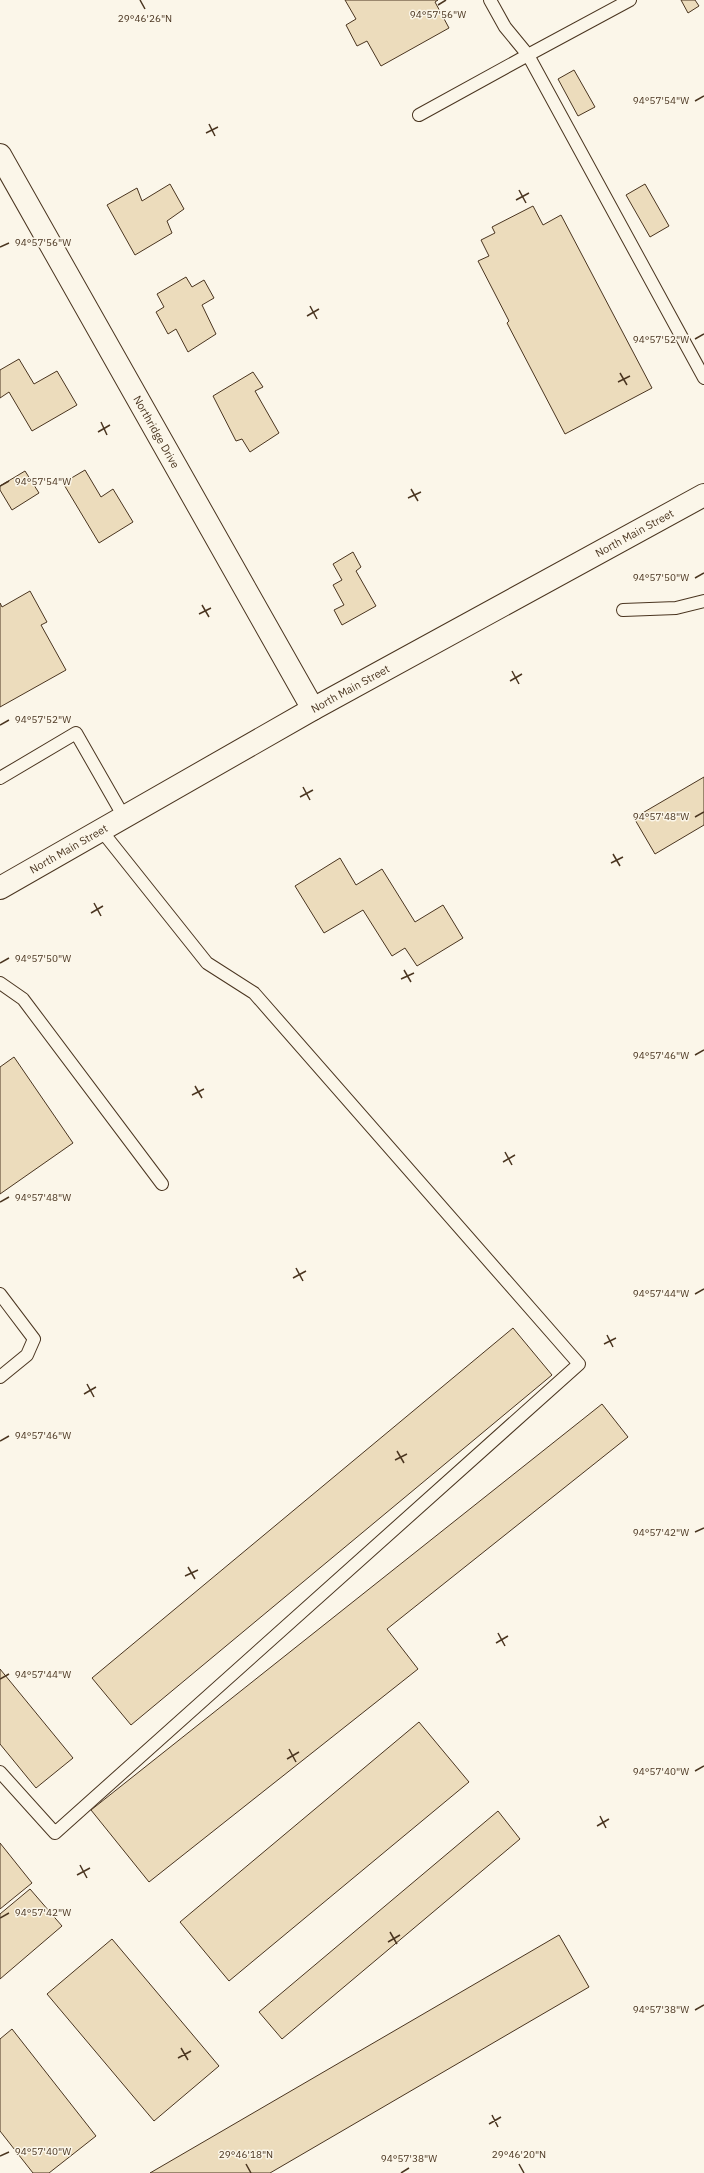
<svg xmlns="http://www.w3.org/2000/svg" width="704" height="2173" viewBox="0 0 704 2173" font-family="'IBM Plex Sans',sans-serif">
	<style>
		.building { fill: #ecdcbc; stroke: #4a3520 }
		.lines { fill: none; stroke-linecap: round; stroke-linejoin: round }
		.lane-casing { stroke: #4a3520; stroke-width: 14 }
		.street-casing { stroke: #4a3520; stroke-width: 24 }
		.primary-casing { stroke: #4a3520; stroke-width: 24 }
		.lane { stroke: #fbf6e9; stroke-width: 12 }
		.street { stroke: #fbf6e9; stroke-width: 22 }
		.primary { stroke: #fbf6e9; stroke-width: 22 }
		.ticks { fill: none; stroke: #4a3520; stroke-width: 1.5 }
		.labels { text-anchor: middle; stroke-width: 3; stroke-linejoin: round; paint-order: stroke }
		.street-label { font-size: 11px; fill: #4a3520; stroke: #fbf6e9 }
		.ticks-label { font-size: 10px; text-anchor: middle; fill: #4a3520; stroke: #fbf6e9; stroke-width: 3; stroke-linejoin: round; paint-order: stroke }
	</style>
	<rect width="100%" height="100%" fill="#fbf6e9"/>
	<path class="building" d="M345,0H438L435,2L449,28L381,66L367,41L357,46L346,25L356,19Z
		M681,0H695L699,6L688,13Z
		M574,70L595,107L578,116L558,79Z
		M170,184L184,209L167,221L172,233L135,255L107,205L137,188L142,201Z
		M645,184L669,226L650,237L626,195Z
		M533,206L543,225L561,215L652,388L565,434L507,323L509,321L478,261L489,256L481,240L495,233L492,227Z
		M186,277L192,287L204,280L214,298L202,305L216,334L188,352L176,329L168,334L156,312L164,307L157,294Z
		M19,359L34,384L57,371L77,405L32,431L9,392L0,398V370Z
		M253,372L263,387L255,391L279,433L250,452L242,439L236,441L213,396Z
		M85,470L101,497L113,489L133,522L99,543L63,483Z
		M25,471L39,493L12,510L0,490V486Z
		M353,552L361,567L356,571L376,606L342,625L334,610L344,605L333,585L342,580L333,564Z
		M30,591L47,622L41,625L66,670L0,707V603L2,607Z
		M704,777V825L655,854L634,818Z
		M340,858L356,885L382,869L415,922L443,905L463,938L417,966L405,948L392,956L363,910L324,933L295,886Z
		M14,1057L73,1143L0,1194V1067Z
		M513,1328L552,1375L131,1725L92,1678Z
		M602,1404L628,1437L387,1629L418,1669L149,1882L91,1810Z
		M0,1669L73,1758L36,1788L0,1744Z
		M419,1722L469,1782L229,1981L180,1922Z
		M498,1811L520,1839L282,2039L259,2012Z
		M0,1843L32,1883L0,1909Z
		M30,1889L62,1926L0,1979V1914Z
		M559,1935L589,1987L270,2173H150Z
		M112,1939L219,2066L154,2121L47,1994Z
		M12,2029L96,2136L49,2173H33L0,2131V2039Z"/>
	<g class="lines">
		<g class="lane-casing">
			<path id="lane" d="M490,0L505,27L528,55L630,0
				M419,115L528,55L704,378
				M623,610L676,608L704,601
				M0,778L76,733L124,817
				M0,983L23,999L162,1184
				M0,1294L34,1339L27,1355L0,1377
				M0,1772L55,1833L579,1364L254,993L207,963L101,830"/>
		</g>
		<g class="street-casing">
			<g id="street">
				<path id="s1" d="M0,155L313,709"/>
			</g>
		</g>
		<g class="primary-casing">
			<g id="primary">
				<path id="s2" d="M0,888L313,709L704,495"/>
			</g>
		</g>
		<use href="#lane" class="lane"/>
		<use href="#street" class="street"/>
		<use href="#primary" class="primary"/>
	</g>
	<path class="ticks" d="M140,0L145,9M438,5L446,0M695,101L704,96M209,124L215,136M206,133L218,127M519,190L526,203M516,200L529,193M0,247L9,243M310,306L317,319M307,316L319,309M695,339L704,334M620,373L627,385M618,382L630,376M101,422L107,435M98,432L110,425M0,486L9,481M411,489L418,501M408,498L421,492M695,578L704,573M202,605L209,617M199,614L211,608M512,671L519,684M510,681L522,674M0,725L9,720M303,787L310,800M300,797L313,790M695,817L704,812M613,854L620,866M611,863L623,857M94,903L101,916M91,913L103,906M0,963L9,958M404,970L411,982M401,979L414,973M695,1055L704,1050M195,1086L202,1098M192,1095L204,1089M505,1152L512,1165M503,1162L515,1155M0,1202L9,1197M296,1268L303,1281M293,1278L306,1271M695,1294L704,1289M607,1335L613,1347M604,1344L616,1338M87,1384L94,1397M84,1394L96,1387M0,1441L9,1436M397,1451L404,1463M395,1460L407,1454M695,1532L704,1528M188,1567L195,1579M185,1576L198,1570M498,1633L505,1646M496,1643L508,1636M0,1679L9,1674M289,1749L296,1762M287,1759L299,1752M695,1771L704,1766M600,1816L606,1828M597,1826L609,1819M80,1865L87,1878M77,1875L90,1868M0,1918L9,1913M390,1932L397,1944M388,1942L400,1935M695,2010L704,2005M181,2048L188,2060M178,2058L191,2051M492,2115L498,2127M489,2124L501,2117M0,2156L9,2152M246,2164L251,2173M519,2164L524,2173M401,2173L409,2168"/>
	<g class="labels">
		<g class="street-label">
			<text dy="4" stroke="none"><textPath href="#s1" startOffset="318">Northridge Drive</textPath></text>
			<text dy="4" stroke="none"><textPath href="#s2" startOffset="727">North Main Street</textPath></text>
			<text dy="4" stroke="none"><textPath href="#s2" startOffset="403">North Main Street</textPath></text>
			<text dy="4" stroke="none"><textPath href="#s2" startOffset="79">North Main Street</textPath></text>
		</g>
	</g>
	<g class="ticks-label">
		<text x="438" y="18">94°57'56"W</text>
		<text x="145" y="22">29°46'26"N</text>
		<text x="661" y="104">94°57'54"W</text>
		<text x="43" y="246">94°57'56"W</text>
		<text x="661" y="343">94°57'52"W</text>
		<text x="43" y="485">94°57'54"W</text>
		<text x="661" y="581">94°57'50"W</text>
		<text x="43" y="723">94°57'52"W</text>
		<text x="661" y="820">94°57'48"W</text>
		<text x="43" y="962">94°57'50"W</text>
		<text x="661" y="1059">94°57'46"W</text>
		<text x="43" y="1201">94°57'48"W</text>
		<text x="661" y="1297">94°57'44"W</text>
		<text x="43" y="1439">94°57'46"W</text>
		<text x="661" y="1536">94°57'42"W</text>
		<text x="43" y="1678">94°57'44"W</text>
		<text x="661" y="1775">94°57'40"W</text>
		<text x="43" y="1916">94°57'42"W</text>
		<text x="661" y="2013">94°57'38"W</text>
		<text x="43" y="2155">94°57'40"W</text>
		<text x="246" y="2158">29°46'18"N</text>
		<text x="519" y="2158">29°46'20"N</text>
		<text x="409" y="2162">94°57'38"W</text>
	</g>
</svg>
